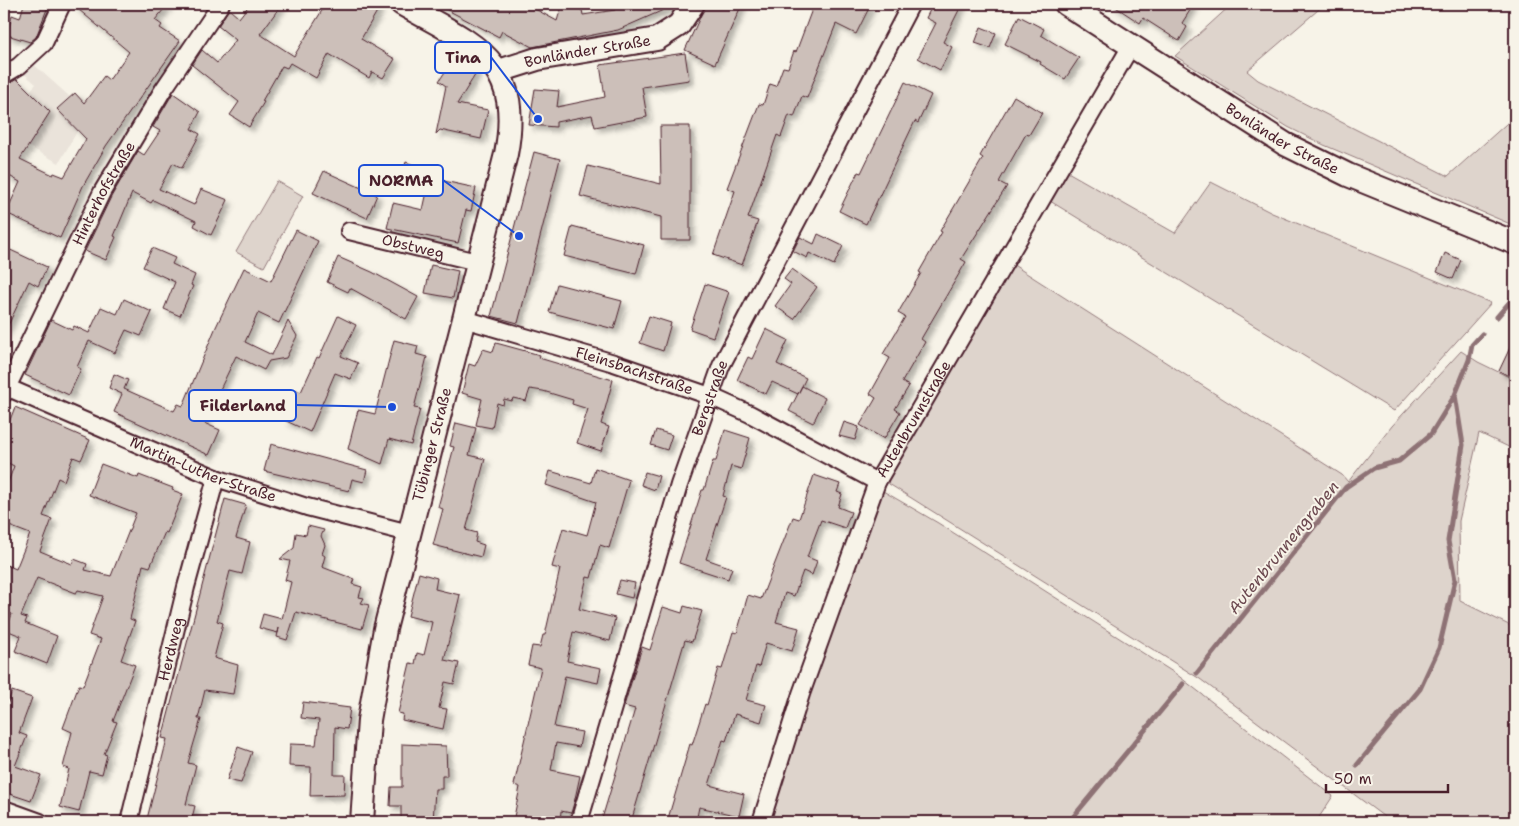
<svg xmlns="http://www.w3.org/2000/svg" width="1519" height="826" viewBox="0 0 1519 826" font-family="'Shantell Sans',sans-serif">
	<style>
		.built { fill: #eae3da }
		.green { fill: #ded4cc; stroke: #947a7c }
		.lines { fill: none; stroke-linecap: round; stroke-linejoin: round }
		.stream { stroke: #8e7275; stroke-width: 5 }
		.building { fill: #ccbfb9; stroke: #4a1f2b; filter: url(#shadow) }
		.street-casing { stroke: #4a1f2b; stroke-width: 20 }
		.secondary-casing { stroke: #4a1f2b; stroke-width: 26 }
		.street { stroke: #f7f3e8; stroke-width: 16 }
		.secondary { stroke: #f7f3e8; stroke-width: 22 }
		.labels { text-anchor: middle; stroke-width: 4; stroke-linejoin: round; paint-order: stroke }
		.street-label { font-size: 15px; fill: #4a1f2b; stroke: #f7f3e8 }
		.water-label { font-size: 16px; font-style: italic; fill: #6c4950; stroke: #f7f3e8 }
		.leader { fill: none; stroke: #1d4ed8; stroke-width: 2 }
		.callout-dot { fill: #1d4ed8; stroke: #f7f3e8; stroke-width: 2 }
		.callout { fill: #f7f3e8; stroke: #1d4ed8; stroke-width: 2 }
		.callout-label { font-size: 16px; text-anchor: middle; font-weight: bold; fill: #4a1f2b }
	</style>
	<defs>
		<filter id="shadow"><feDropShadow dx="4.5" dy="4.5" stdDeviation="2.5" flood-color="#0004"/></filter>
	</defs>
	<rect width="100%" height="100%" fill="#f7f3e8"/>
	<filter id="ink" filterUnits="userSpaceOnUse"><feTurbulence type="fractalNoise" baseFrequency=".02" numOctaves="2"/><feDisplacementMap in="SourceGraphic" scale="10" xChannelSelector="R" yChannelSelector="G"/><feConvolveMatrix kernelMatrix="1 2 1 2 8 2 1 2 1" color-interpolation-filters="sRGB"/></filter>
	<g filter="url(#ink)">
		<path class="built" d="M31,62L70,97L75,93L90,109L59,163L4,133V87L16,77L30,91L36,84L22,72Z"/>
		<path class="green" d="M1232,4H1325L1247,71L1258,80L1448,176L1515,116V226L1324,145L1288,127L1175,56Z
			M1066,171L1175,233L1211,182L1272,213L1491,303L1394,411L1050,201Z
			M277,181L303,196L264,267L236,252Z
			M1012,264L1342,475L1348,482L1392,426L1461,351L1478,362L1515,380V450L1479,433L1459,521L1460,601L1515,628V822H1391L1200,679L889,484L887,477Z
			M883,491L938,523L1176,674L1333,796L1316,822H768L832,620L878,498Z"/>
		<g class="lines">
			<path class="stream" d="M1497,317L1515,296
				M1197,673L1346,487L1374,468L1399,461L1431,434L1455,395L1469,360L1472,345L1482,334
				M1357,765L1420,689L1439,648L1455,580L1448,541L1463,445L1455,395
				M1069,822L1183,684"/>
		</g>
		<path class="building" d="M24,4H49L36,37L30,42L7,35L12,15L20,18Z
			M72,4H168L155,20L162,25L160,28L180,41L106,146L83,186L60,238L6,213L20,182L4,173V87L17,79L50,112L20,159L53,175L54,173L64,177L86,139L57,109L75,93L84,103L104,76L109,80L129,52Z
			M250,4H282L260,34L294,56L326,4H372L379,8L361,39L395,59L383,78L372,72L369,78L329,54L316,78L290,63L287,68L282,66L262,101L264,102L249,127L230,115L239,102L192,65L202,50L217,63L236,40L218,26L229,9L239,18Z
			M436,4H526L557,21L562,4L582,10L583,15L615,10L614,4H677L618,30L532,47L502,31L499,37Z
			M706,4H742L715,64L685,50Z
			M814,4H871L856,34L836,24L807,98L802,96L794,117L789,115L781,137L777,135L748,218L758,221L742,265L713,255L735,191L727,188L759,104L763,105L770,84L776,86L783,67L788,68L794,51L796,52Z
			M933,4H962L943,42L952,47L940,70L918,58L936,23L926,18Z
			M1111,4H1194L1182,23L1187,27L1179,41L1143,18L1140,23Z
			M1019,16L1044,29L1041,35L1079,58L1065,79L1040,64L1041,62L1005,44Z
			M981,27L996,33L990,48L975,43Z
			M685,53L689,80L642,87L647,117L595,127L592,115L556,122V127L529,125L535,89L559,91L557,107L605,97L600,65Z
			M454,58L477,72L457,104L488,110L481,139L440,130L436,134L446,86L439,81Z
			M905,82L931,95L918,123L915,121L866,224L839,211L858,172L861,173Z
			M173,93L200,112L191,129L200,134L182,168L173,163L159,189L194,205L201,189L228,200L211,235L194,226L196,221L153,200L151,203L132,193L114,236L116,237L106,260L85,251L111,197L138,151L144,155L160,131L153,127Z
			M1014,96L1042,113L1029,135L1026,134L999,182L1007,186L961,259L966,262L921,339L925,342L902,382L909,386L895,409L900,412L884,439L860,425L876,398L870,394L890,358L883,354L905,317L898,313L921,273L919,272L942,232L940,231L983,158L980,156Z
			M660,126H690V240H661V217L580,196L588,166L661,184Z
			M534,152L560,159L518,323L491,316Z
			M406,162L422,168L417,183L401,177Z
			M324,171L377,195L367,218L313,193Z
			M430,178L476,188L471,211L466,210L458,243L387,228L393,203L423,210Z
			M572,226L644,245L636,274L564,256Z
			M296,230L318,241L279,323L258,313L245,342L272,355L288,321L297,336L286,358L269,361L264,370L236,356L204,423L220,430L209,455L114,412L122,394L109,388L114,374L128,380L124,389L174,411L178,404L183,406L215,329L244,268L271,281Z
			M818,234L843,246L834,265L809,253L807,258L793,251L800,237L814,244Z
			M4,247L47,267L38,286L29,281L4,334Z
			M152,248L175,258L172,264L195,275L191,285L193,286L180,316L164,309L175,282L143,267Z
			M1445,253L1461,260L1453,279L1437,272Z
			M338,257L372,272L418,297L406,319L350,288L348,292L327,282Z
			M431,265L458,271L453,298L425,293Z
			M792,269L817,287L794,319L775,306L791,284L784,279Z
			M557,284L622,301L614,329L549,312Z
			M705,284L729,292L713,337L690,329Z
			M124,299L152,312L141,336L126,330L115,353L89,341L77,367L81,369L69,395L25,375L51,320L72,330L74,326L89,333L101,307L117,314Z
			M338,316L356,325L341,356L358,363L351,379L335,373L310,432L284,420L297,390L301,392L317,357L319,358Z
			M649,316L671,323L663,351L640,343Z
			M766,329L788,340L777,364L806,378L798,394L772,382L766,394L737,380L748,357L752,359Z
			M1515,337V379L1499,371Z
			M394,340L418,346L416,354L427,357L414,408L420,409L411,445L389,439L382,464L348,449L358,410L375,414Z
			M496,343L540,355L539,358L613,380L601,424L609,427L601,451L577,443L588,409L572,404L573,400L543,391L530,389L526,401L513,398L512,401L504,399L503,405L497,403L492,428L476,425L482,399L462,393L469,364L475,366L483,349L493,352Z
			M802,386L825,398L813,423L789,411Z
			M15,407L90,440L81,460L73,457L64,481L58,478L43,516L52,519L40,551L72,564L74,559L87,564L85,570L111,576L136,513L89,495L101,464L138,478L139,475L173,488L172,490L183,494L167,533L165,532L150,567L143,565L130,619L135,621L121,660L135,665L113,721L117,722L104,754L107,755L102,774L89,771L79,812L60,807L69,769L63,767L72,732L63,728L79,685L83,686L101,639L89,635L103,596L78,590L76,593L37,578L21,616L27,618L25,623L57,636L47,664L15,651L21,636L6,630L12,614L4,611V564L16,569L30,534L4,524V493L14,466L4,461V435Z
			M844,422L859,427L855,440L839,436Z
			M456,423L476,428L469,455L485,459L466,530L477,533L475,542L484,545L481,557L433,545L443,509L438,507L454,447L450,446Z
			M656,430L672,435L667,450L651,445Z
			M725,430L750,438L741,469L731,466L723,496L726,497L706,559L732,568L728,579L679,563L702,490H704L713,461H716Z
			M271,444L367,470L364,482L352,479L349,491L264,471Z
			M595,468L629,480L609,548L600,545L591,578L587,577L579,609L615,618L610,641L573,632L567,661L601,668L598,683L565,676L554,727L582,732L579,747L556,743L551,770L580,776L574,803L571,813L561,811L560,822H513L520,787L514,785L541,668L528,665L532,646L540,647L543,635H545L560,569L552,567L563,528L587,535L596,502L546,485L550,471L591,483Z
			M645,472L659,476L655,490L641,485Z
			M814,475L840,484L837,492L842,494L838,507L851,512L845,528L821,520L807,557L817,561L812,575L803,571L794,596L785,593L776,622L799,628L792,651L766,643L759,667L756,666L746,700L766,705L761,722L735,714L726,741L723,740L709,785L744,794L739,816L699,807L696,822H667L690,744L692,745L705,704L707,705L718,668L722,669L733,632L737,633L748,595L761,599L793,517L799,519Z
			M225,499L246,505L236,538L250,542L242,574L230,571L217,621L223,623L214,658L238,665L233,694L205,690L198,719H201L188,763L196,765L186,804L195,806L191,822H159L147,819L167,739L162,738Z
			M308,526L324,530L321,536L325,545L322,554L325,556L322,567L354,579L352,584L362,587L359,597L364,598L361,603L369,605L362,629L296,612L287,640L277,637L279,628L278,633L259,628L263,614L282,619L291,582L285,580L290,561L280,559L294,548L296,533L306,535Z
			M419,573L437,578L435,589L460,595L444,660L459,663L454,684L445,682L439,708L447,709L443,729L402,720L403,714L398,713L410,663L415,664L417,653L424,655L432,622L408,616Z
			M620,580L635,583L632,598L616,594Z
			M684,606L702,611L692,642L685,640L631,822H601L635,709L624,706L642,647L650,650L663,607L682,613Z
			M12,691L32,698L19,733L27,736L15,766L41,775L31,801L4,792V713Z
			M303,702L350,708L347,729L335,727L334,775H345L344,795L310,796L311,767L289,766L290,744L316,745L319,720L301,718Z
			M402,744L446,746L447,776H442V789H435L433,822H401V806H390L391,787H402Z
			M238,747L252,752L241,783L227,780Z"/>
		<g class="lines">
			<g class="street-casing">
				<g id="street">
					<path d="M4,75L19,66L44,43L62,4"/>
					<path id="s1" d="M349,231L477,262"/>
					<path id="s2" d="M464,319L614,363L710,396L750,414L877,482"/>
					<path id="s3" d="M4,386L216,478L307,507L409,533"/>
					<path id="s4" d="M4,394L102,192L163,90L221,4"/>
					<path d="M4,809L40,822"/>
					<path id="s5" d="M129,822L186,587L216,478"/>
					<path id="s6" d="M579,822L679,485L721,366L911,4"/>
					<path id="s7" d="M761,822L801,694L877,482L1131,46"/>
				</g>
			</g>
			<g class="secondary-casing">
				<g id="secondary">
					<path id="s8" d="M1066,4L1285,144L1348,175L1515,243"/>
					<path id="s9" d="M499,71L537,59L657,39L679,25L693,4"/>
					<path id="s10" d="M362,822L369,720L385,629L506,154C524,58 472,44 402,4"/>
				</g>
			</g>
			<use href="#street" class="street"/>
			<use href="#secondary" class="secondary"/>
		</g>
	</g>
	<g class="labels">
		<g class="street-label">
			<text dy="5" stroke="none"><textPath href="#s9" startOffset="91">Bonländer Straße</textPath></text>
			<text dy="5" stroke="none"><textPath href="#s8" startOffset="255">Bonländer Straße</textPath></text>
			<text dy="5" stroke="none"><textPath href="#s4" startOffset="224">Hinterhofstraße</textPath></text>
			<text dy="5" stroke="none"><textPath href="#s1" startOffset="66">Obstweg</textPath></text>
			<text dy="5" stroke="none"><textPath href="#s2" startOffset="178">Fleinsbachstraße</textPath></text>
			<text dy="5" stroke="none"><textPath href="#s6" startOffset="444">Bergstraße</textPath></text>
			<text dy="5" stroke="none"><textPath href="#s7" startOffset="432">Autenbrunnstraße</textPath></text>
			<text dy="5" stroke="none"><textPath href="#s10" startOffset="385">Tübinger Straße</textPath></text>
			<text dy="5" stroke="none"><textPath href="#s3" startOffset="216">Martin-Luther-Straße</textPath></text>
			<text dy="5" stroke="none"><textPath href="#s5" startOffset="178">Herdweg</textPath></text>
		</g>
		<g class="water-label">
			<text transform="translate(1283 547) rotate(-51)" y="6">Autenbrunnengraben</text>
		</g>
	</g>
	<path class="leader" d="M538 119L491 57M519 236L443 180M392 407L296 405"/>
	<g class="callout-dot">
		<circle cx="538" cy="119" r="5"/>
		<circle cx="519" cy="236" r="5"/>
		<circle cx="392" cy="407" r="5"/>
	</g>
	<g class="callout">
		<rect x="435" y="42" width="56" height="31" rx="5"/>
		<rect x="359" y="165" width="84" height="31" rx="5"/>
		<rect x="189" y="390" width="107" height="31" rx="5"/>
	</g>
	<g class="callout-label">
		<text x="463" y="63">Tina</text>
		<text x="401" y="186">NORMA</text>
		<text x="243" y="411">Filderland</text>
	</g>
	<rect width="1519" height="826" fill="none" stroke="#f7f3e8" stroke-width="20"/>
	<rect x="10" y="10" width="1499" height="806" fill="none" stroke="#4a1f2b" stroke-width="2" filter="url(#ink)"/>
	<path d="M1326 784v8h122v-8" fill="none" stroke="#4a1f2b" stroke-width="2.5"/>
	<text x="1334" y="784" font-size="15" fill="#4a1f2b" stroke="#f7f3e8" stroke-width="4" paint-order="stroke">50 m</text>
</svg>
